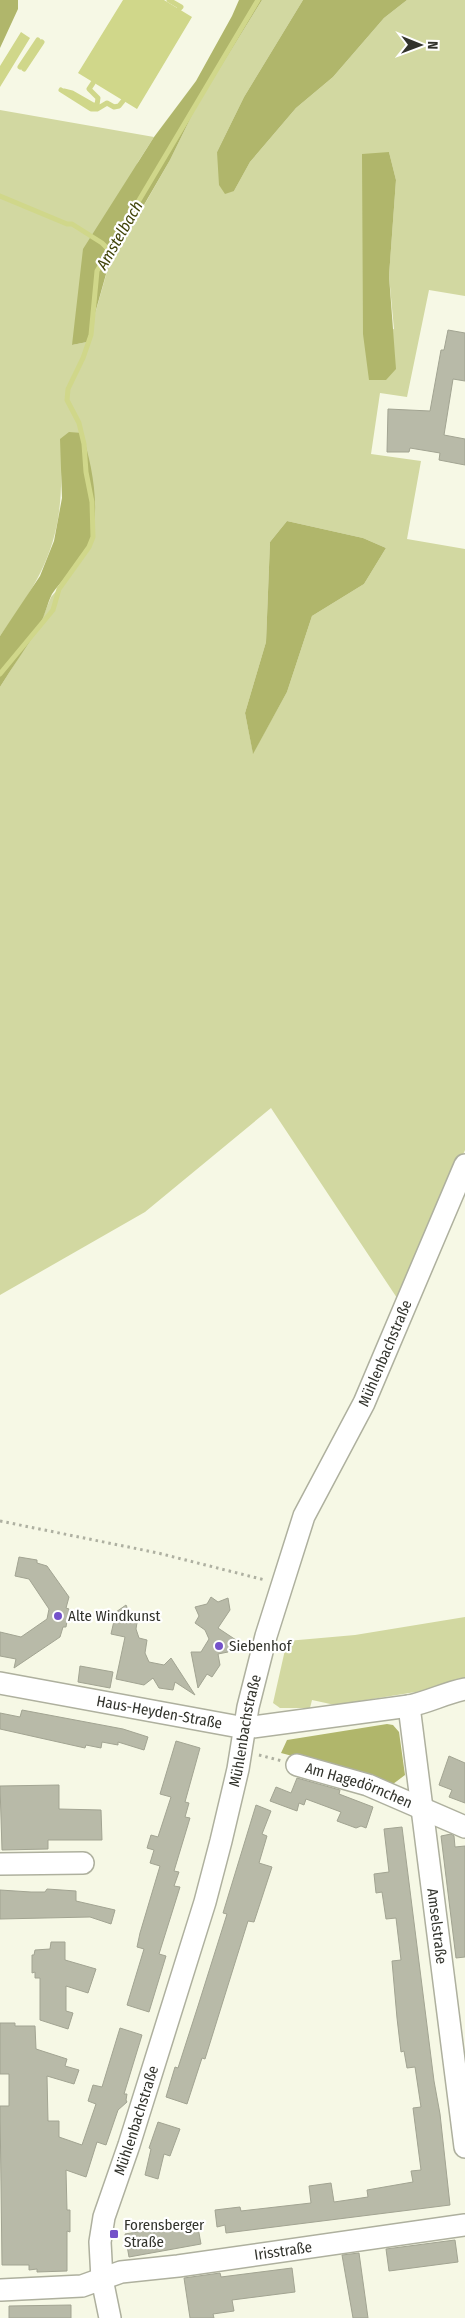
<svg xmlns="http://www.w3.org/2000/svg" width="465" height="2318" viewBox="0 0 465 2318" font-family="'Fira Sans Condensed',sans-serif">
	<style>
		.green { fill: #d2d8a1; fill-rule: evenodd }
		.forest { fill: #b0b66b }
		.water { fill: #d0d78a }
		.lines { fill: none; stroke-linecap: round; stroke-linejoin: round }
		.stream { stroke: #d0d78a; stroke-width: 5 }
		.building { fill: #b8baa8; stroke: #a2a492 }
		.minor-casing { stroke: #aeb09e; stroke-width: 24 }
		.path { stroke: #aeb0a1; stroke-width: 3; stroke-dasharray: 2.5 4; stroke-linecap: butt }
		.minor { stroke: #fff; stroke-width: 21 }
		.poi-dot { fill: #7451ca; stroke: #fff; stroke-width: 2 }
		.labels { text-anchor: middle; stroke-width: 4.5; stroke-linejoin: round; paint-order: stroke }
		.street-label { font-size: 15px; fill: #32332c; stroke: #fff }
		.poi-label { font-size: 15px; fill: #32332c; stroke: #fff; text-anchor: start }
		.water-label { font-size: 16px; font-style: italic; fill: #414408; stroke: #fff }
	</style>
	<rect width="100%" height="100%" fill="#f6f8e5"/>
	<path class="green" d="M262,0H303L244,97L217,152L234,191L250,162L296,108L333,77L384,18L407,0H465V296L429,290L407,397L380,393L371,454L421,461L407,539L465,549V1150L399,1301L271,1108L145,1212L0,1295V687L40,624L51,597L73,572L61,468C63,542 42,578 0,636V110L154,137L138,162L72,345L87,342L108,268L170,160L196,107ZM389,152L396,180L389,276L394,329L363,334L364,254ZM287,521L363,538L386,548L364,584L312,616L287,692L253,753L245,713L266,642L270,542Z
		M465,1617V1684L335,1705L312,1700L310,1708H280L273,1703L287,1641L355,1635Z"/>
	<path class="forest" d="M0,0H18V9L0,48Z
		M239,0H262L196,107L170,160L108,267L87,342L72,345L83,249L154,137L196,81L232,16Z
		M303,0H407L384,18L333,77L296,108L250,162L234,191L225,194L219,185L217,152L244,97Z
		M389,152L396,180L389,276L396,369L386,380H369L363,334L362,154Z
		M69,432L82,433C93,468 104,521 84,556C75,570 61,580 52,594C47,604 45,616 39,626C27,647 13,666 0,687V636L40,576L54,541L62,498L60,439Z
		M287,521L363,538L386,548L364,584L312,616L287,692L253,754L245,713L266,642L270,542Z
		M387,1724L393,1725L399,1732L405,1775L389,1787L354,1772L281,1753L287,1740Z"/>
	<path class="water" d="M123,0H164L192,17L137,109L78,73Z
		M21,32L30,38L0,87V66Z"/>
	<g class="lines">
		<path class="stream" d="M169,0L181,7L179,9
			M20,67L38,40
			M24,69L42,42
			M61,90L91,109H97L107,103L114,107L119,106L123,101
			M64,91L72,93L93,105H97L98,98L89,89L93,83
			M0,196L67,224H72L102,243L109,250
			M0,674L53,610L59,589L89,547L93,537L92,502L86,472L84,444L79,423L67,400L68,389L83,358L91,335L97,271L258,0"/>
	</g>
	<path class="building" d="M448,330L465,333V381L453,379L444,435L465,439V465L439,460L440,453L410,448L409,452H387L388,409L430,411L441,350H444Z
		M19,1557L37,1560V1563L47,1566L69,1597L66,1608L69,1609L66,1627H63L60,1637L14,1668L16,1659L0,1656V1632L21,1637L47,1619L49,1609L29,1579L15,1576Z
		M211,1597L218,1602L228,1598L230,1610L218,1628L236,1640L228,1652L218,1654L220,1665L212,1677L207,1674L198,1688L191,1652H201L209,1639L205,1630L195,1623L199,1616L195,1607L207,1604Z
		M126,1605L130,1614L138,1616L136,1629L139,1638L147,1640L145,1653L149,1662L164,1665L171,1658L195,1695L175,1682L173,1690L159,1688L153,1678L144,1685L116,1679L125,1637L111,1634L116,1612Z
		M80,1666L113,1672L110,1688L78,1682Z
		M22,1710L123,1729L148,1737L144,1750L118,1742V1745L102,1742L101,1748L86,1745L85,1748L0,1729V1713L20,1717Z
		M176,1741L200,1748L185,1802L189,1803L185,1817L190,1818L174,1871L179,1872L174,1886L180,1887L159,1954L166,1956L149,2012L127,2005L144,1949L137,1947L140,1933L160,1866L150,1863L154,1850L147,1848L151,1835L158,1837L171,1797L160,1794Z
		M449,1756L465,1763V1803L449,1797L452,1790L439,1785Z
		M297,1778L340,1790L339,1794L373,1807L366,1828L361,1826L356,1828L337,1821L341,1812L306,1799L304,1805L299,1803L297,1811L270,1801L276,1787L291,1793Z
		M59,1785V1809L101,1810L102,1840H48V1849L2,1850L0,1786Z
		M256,1805L271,1811L262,1834L267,1836L259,1863L272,1867L254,1922L248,1921L205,2059L202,2058L187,2104L166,2097L175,2067L178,2068L198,2006L227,1914L223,1913Z
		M402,1827L434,2081L440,2114L450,2205L226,2233L225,2225L217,2227L215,2210L240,2207L241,2211L311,2203L309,2186L331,2183L334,2202L368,2197L367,2190L413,2182L411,2171L421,2170L413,2108L421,2107L415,2067L407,2068L404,2051L401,2052L397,2018L392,1961L401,1960L396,1918L386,1919L382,1892L376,1893L374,1874L389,1872L384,1829Z
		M451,1834L454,1836L455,1847L465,1846V1957L456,1958L441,1836Z
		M47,1889L76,1891V1901L115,1910L111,1924L90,1917L0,1919V1890L31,1892H45Z
		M51,1942H65V1960L96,1969L88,1993L66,1986V2011L73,2013L68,2029L40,2020V1978H35V1972L32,1973V1955H34L35,1950L50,1949Z
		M0,2023H15V2026H35L36,2049L67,2059L65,2066L79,2070L74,2084L47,2076L48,2121H59V2137L82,2145L96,2104L88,2101L93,2085L102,2087L120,2028L142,2035L124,2094H127L126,2100L127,2102L118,2110L106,2145L97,2142L86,2177L66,2170L67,2210H70V2232L67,2231V2271L37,2272V2269L29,2270V2265H2L0,2106H9V2074H0Z
		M158,2122L180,2129L170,2156L164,2154L158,2179L145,2175L151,2149L149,2148Z
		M197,2222L201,2244L129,2257L125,2234Z
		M455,2240L458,2262L389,2271L386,2249Z
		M359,2253L364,2289L368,2318H353L342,2255Z
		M292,2268L295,2292L232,2300L234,2311L213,2314L214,2318H190L184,2278L220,2273L221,2277Z
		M71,2305V2318H9V2306Z"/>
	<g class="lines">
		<g class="minor-casing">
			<g id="minor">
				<path id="s1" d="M0,1683L245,1728L409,1706C429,1702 445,1693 465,1689"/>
				<path id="s2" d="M409,1706L465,2147"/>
				<path id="s3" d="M297,1765L368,1785L465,1827"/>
				<path d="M0,1864L83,1863"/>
				<path id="s4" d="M1,2290L82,2286L121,2272L178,2266L465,2225"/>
				<path id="s5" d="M110,2318L102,2279L100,2242L104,2217L129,2145L205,1902L221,1841L238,1769L248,1707L266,1636L304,1516L364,1403L465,1165"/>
			</g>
		</g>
		<path class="path" d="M0,1521L158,1553L265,1580
			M259,1755L282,1761"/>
		<use href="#minor" class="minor"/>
	</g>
	<g class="poi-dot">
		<circle cx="58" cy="1616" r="5"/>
		<circle cx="219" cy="1646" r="5"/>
		<rect x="109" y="2229" width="10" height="10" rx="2.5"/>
	</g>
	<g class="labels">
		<g class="street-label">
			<text dy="5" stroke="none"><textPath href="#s5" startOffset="1014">Mühlenbachstraße</textPath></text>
			<text dy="5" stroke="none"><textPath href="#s1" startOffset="162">Haus-Heyden-Straße</textPath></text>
			<text dy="5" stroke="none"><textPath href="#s5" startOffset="609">Mühlenbachstraße</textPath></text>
			<text dy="5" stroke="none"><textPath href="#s3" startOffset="65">Am Hagedörnchen</textPath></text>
			<text dy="5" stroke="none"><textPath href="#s2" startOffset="222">Amselstraße</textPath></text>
			<text dy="5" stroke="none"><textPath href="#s5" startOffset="204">Mühlenbachstraße</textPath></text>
			<text dy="5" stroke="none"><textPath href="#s4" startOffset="286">Irisstraße</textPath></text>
		</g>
		<g class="poi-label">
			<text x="68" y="1621">Alte Windkunst</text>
			<text x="229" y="1651">Siebenhof</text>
			<text x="124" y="2230">Forensberger<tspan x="124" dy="17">Straße</tspan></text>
		</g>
		<g class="water-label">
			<text transform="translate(119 235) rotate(-60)" y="6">Amstelbach</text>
		</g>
	</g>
	<g transform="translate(420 45) rotate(91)" stroke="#ffffff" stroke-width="4" paint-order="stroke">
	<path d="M0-4L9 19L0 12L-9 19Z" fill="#32332c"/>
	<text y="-8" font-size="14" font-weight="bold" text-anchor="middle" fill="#32332c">N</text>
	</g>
</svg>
